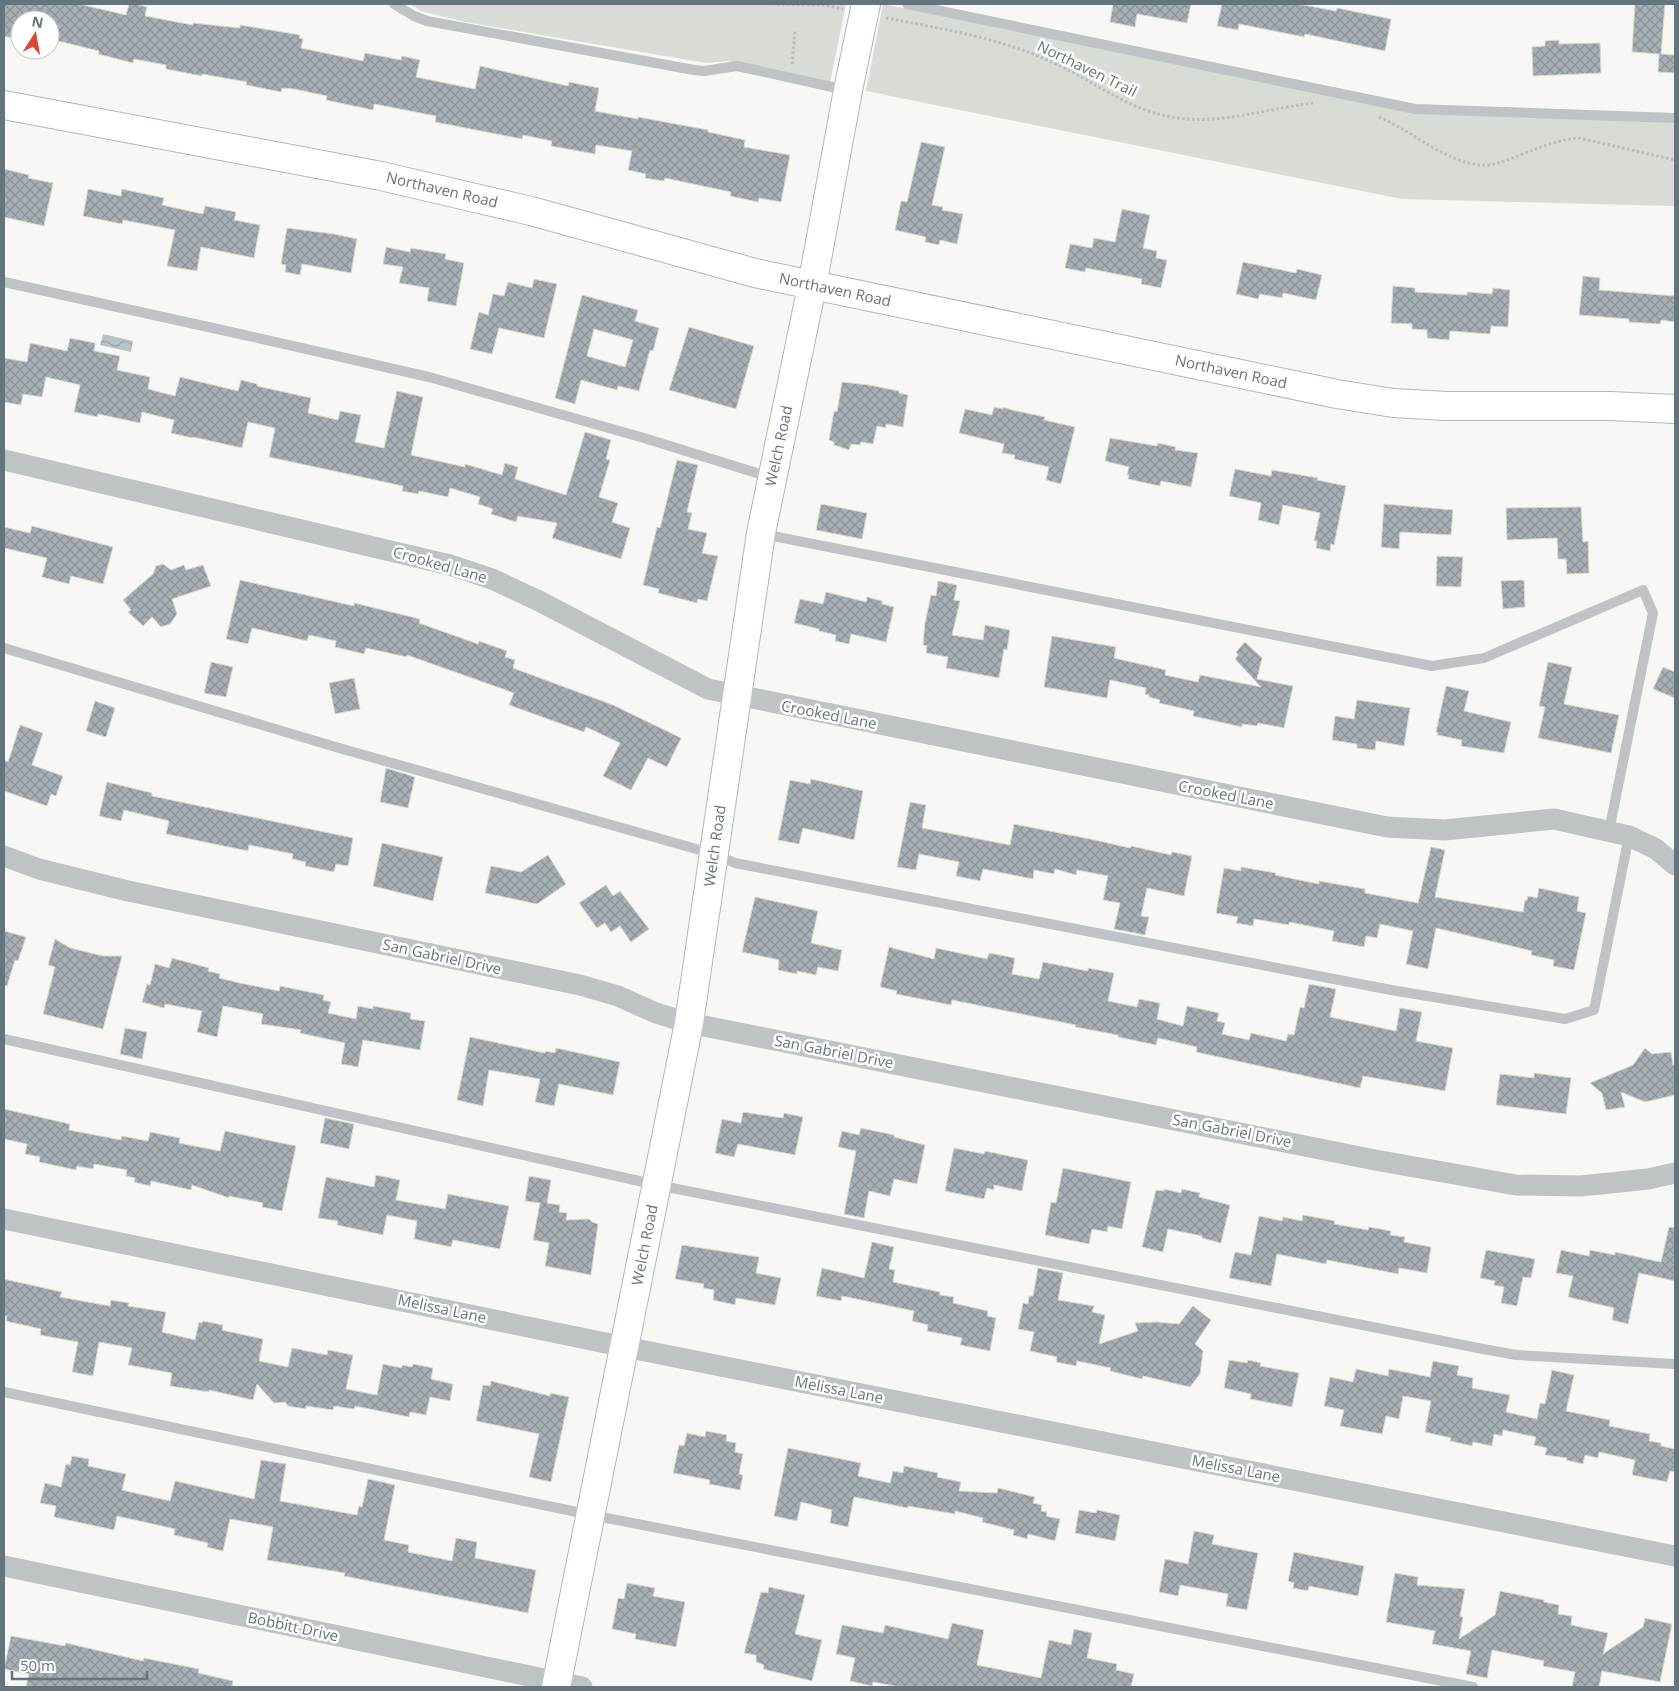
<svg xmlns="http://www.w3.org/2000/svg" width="1679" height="1691" viewBox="0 0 1679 1691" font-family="'Open Sans',sans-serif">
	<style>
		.green { fill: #d7dcd4 }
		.water { fill: url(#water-waves) }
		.building { fill: url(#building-cross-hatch); stroke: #d9d9d7; fill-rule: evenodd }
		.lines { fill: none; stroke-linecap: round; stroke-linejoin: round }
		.secondary-casing { stroke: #b1b7bb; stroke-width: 30 }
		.path { stroke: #b9bcbe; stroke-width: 3; stroke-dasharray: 2.5 2.5; stroke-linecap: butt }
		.lane { stroke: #bec3c6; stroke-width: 10 }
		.street { stroke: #bec3c6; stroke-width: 21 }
		.secondary { stroke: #fff; stroke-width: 28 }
		.labels { text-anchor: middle; stroke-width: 5; stroke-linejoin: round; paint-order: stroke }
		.street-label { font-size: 15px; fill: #64757e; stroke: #fff }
	</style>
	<defs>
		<pattern id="water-waves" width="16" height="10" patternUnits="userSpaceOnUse" patternTransform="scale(1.25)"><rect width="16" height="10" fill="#b6c3c7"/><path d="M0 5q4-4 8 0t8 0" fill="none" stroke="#98a3a7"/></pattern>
		<pattern id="building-cross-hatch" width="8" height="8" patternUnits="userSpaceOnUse" patternTransform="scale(1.25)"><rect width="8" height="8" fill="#a6afb4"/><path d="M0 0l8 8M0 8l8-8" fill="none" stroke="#8b9398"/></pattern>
	</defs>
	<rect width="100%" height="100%" fill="#f7f7f4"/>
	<path class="green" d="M410,4H846L830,83L728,61L706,63L465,22L421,11Z
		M883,4L1412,112L1675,122V206L1402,199L866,91Z"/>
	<path class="water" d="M103,334L133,341L131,352L100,345Z"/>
	<path class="building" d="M4,4H79L126,15L129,4H135L147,7L145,16L193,25V23L240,28V25L300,35L299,38L303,39L301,48L363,61L365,53L401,60L402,56L420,60L416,77L475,89L480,66L568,86L569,82L599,88L595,111L638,119V117L708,130V132L745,140L744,147L790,155L781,202L759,198L758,202L730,196L731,192L665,178L664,181L645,178L646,174L628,170L632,151L596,145L595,154L551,146L552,141L523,135L522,139L435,122L436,116L374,104L373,110L326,100L327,96L294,89L282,88L281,92L246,85L247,82L202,74V76L166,69V65L134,59L133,63L98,54L99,51L50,39V20H20V40L4,36Z
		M1113,4H1191L1187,23L1137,14L1135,27L1110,22Z
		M1222,4H1298L1336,11L1337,8L1391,19L1385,51L1305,34L1304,37L1239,24L1238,30L1217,26Z
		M1635,4H1665L1661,54L1675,55V73L1658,72L1659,54L1632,52Z
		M1559,40V44L1600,43L1601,73L1533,76L1532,47L1545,46V41Z
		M921,142L945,147L932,205L943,207L942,210L963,214L957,244L940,240L939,245L925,242L926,237L895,230L901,201L907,202Z
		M4,169L29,175L28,178L53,183L44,226L4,217Z
		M88,189L121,196L122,189L164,198L162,205L203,214L205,206L236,212L234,220L260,225L254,258L201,247L197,271L167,266L175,230L123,220L122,224L83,216Z
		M1122,209L1150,215L1143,248L1157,251L1156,258L1167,260L1161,288L1141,284L1142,279L1086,268L1085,272L1065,268L1070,244L1092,248L1094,238L1115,242Z
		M287,228L334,234L357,239L351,273L302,264L300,275L285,272L286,265L281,264Z
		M386,247L410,252L411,248L446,254L445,259L464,263L456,306L427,301L429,288L399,283L403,267L383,264Z
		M1243,262L1296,273L1297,269L1322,275L1316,300L1283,293L1282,298L1260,294L1258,299L1236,294Z
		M1583,276L1600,278L1599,290L1675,296V322L1661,320L1660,324L1629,322V319L1579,315Z
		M534,279L557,284L544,338L499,328L492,354L470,349L479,312L488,315L493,294L504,296L508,282L532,288Z
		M1393,286L1415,288V292L1467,295V292L1492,294L1493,288L1510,290L1508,327L1491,326L1490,334L1450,331L1449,340L1427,338V330L1412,329V324L1391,323Z
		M582,295L638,310L635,321L659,328L653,351L650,350L639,391L618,386L617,390L581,380L575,404L555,398ZM594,329L633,340L625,367L587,356Z
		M689,327L754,346L736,409L669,390Z
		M70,338L95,343L94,351L120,356L117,370L150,377L148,389L175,396L180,377L238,391L241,380L257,384V386L311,398L308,413L338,420L340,411L361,415L355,442L384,448L397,391L423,397L411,455L465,467V464L502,475L505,463L518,467L515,479L566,495L585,432L611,440L606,459L610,460L599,497L618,503L612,522L630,528L621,559L552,538L557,523L518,516L516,522L491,514L493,509L478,504L480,497L450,488L448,497L419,491L418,494L402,491L403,486L269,457L275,428L248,422L242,448L193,437L192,438L171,433L174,420L142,412L140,423L98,414V417L74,412L80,385L46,377L42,397L23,394L21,405L4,402V358L27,362L30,343L67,351Z
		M842,382L869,385L899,391V393L908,395L903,427L886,424V428L877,426L873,444L861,442L860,445L851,444L849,450L834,445V442L829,440L834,411L837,412Z
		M994,407L1003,409V407L1012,410L1045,417L1044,420L1075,427L1061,484L1046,480L1049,467L1014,459L1015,455L1002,453L1004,444L959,433L965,409L992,415Z
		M1110,438L1157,446L1158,443L1176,447L1175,450L1198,453L1191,487L1161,481L1160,486L1128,479L1129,475H1127L1129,467L1105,461Z
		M677,460L698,465L687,512L692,513L688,529L707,533L702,553L718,556L707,601L698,599L697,603L658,593L659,589L643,585L657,527L660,528Z
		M1235,469L1271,476L1272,470L1318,478L1317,480L1346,486L1334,545L1331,544L1330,551L1316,548L1317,541H1314L1320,513L1283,505L1279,525L1258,520L1261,503L1229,496Z
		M821,504L867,513L862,539L816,530Z
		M1384,504L1453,510L1451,535L1400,532L1399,549L1381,547Z
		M1581,507L1583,542L1588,541L1589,573L1567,574L1566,559H1558L1557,538L1507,540L1506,508Z
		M32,526L113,547L103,584L71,576L69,584L42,577L47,558L4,548V527L30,533Z
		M1437,556L1463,557L1461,587L1436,586Z
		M163,564L171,570L184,565L186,570L203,565L211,586L172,599L177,614L170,624L161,627L152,617L143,626L128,612L131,610L123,600L153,574L156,566Z
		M240,580L354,606V603L420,619L419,623L478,644L479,641L507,651L505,657L515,660L513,668L613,705L681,738L667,767L648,758L631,790L603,776L620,743L586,727L584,732L509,705L514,693L407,655V657L366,648L364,654L335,647L336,641L309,635L307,641L252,628L248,644L226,639Z
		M1524,580L1525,607L1503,609L1501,581Z
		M938,581L957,585L954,600L960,601L952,635L983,640L985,625L1010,630L1007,650L1004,649L999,678L946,668L948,657L926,653L927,646L923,645L925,623L931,595L936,596Z
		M826,592L866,602L867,597L882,601V604L894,607L886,642L851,634L849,644L835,641L836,635L819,631V629L794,623L800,599L823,604Z
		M1052,636L1116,647L1114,658L1166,670L1165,675L1198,682L1200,675L1261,687L1235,659L1238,655L1236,652L1245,642L1262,658L1257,679L1293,686L1284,728L1258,723L1257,726L1242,724V727L1193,716L1194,711L1159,703L1160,700L1149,697V695L1145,694L1146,688L1110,680L1107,698L1044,687Z
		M211,662L233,667L226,697L204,693Z
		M1548,662L1572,667L1564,704L1619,715L1611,753L1538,738L1545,707L1539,706Z
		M1663,667L1675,672V698L1653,689Z
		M354,678L360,709L335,714L329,683Z
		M1446,686L1469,691L1464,711L1511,722L1504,753L1461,746L1462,740L1437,735L1438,733L1436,732Z
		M1357,700L1410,708L1404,746L1376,741L1375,750L1357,748V744L1332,740L1335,716L1354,719Z
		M95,701L115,708L106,737L86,731Z
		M20,725L43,733L32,765L63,776L56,796L51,794L47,806L4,791V760L8,762Z
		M386,768L415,777L408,808L380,802Z
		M811,779L863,791L854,840L803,828L799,844L778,840L790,780L810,784Z
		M107,782L152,793V796L353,838L348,866L336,864L334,872L305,866L306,862L292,859L293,854L249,845L248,851L166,834L169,821L124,810L121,821L99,816Z
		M910,802L926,805L922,828L1010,845L1014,824L1090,839L1130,848L1131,846L1171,855L1172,852L1192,856L1184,896L1147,888L1141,916L1149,917L1145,935L1114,929L1120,903L1103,900L1108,876L1077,870L1076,875L1055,869L1054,874L1034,870L1033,879L983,869L980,881L956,876L959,862L919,854L916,870L897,867Z
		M382,843L443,857L433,901L373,886Z
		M1431,847L1445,850L1435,897L1523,912L1525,900H1527L1528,896L1537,898L1539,888L1579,897L1577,911L1586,913L1574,970L1553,966L1554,960L1531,955L1532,951L1436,928L1428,969L1406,964L1413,931L1380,924L1377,938L1366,936L1364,947L1332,941L1334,931L1289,922V925L1254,919L1253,926L1236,923L1238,917L1216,913L1224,868L1241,871V867L1276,873L1275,875L1319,884V881L1365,889V893L1418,903Z
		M548,855L566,884L537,904L485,893L491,866L521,872Z
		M606,885L613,896L620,891L649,929L631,942L620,926L611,932L605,923L597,928L579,903Z
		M755,897L818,911L811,943L842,950L838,971L818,967L816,975L797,971V974L778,970L779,960L742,952Z
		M4,931L26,937L18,961L15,960L7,986L4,985Z
		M55,939L70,948L103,956H122L103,1029L43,1014L55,967L48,965Z
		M889,947L934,959L936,948L987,959L989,953L1015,958L1012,974L1039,979L1043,962L1088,971V968L1114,973L1108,1001L1137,1007L1139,999L1160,1003L1157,1019L1183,1026L1187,1006L1219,1013L1217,1021L1225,1023L1222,1034L1249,1040L1251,1033L1286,1041L1288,1034L1294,1035L1300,1007L1304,1008L1309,984L1336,989L1330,1017L1396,1031L1400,1008L1422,1012L1416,1041L1453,1048L1445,1091L1363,1076L1360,1088L1196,1052L1197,1047L1158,1038L1156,1045L1118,1037V1035L1075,1027L1076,1025L952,1000L951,1005L896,994L897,991L880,987Z
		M172,958L209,968L208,971L220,974L219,978L240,983L279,991L280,986L324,995L323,1000L331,1002L328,1013L356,1019L358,1006L373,1009V1006L411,1013L410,1019L425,1021L420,1050L363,1040L358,1067L341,1064L345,1043L300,1033L301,1030L261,1024L263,1014L223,1006L217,1037L197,1032L202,1011L165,1004L164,1008L142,1002L147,984L150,985L155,964L169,968Z
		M125,1028L147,1032L142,1059L120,1054Z
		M470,1037L545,1053L546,1051L555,1053L556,1048L620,1062L613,1095L559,1084L554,1106L535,1102L540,1079L489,1070L483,1106L457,1100Z
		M1645,1048L1652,1054L1671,1052L1673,1065H1675V1095L1645,1102L1621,1092L1625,1107L1606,1110L1602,1093L1590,1083L1633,1065Z
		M1534,1073L1571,1078L1566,1114L1496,1105L1500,1074L1534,1078Z
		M4,1109L70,1124L69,1130L121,1140L122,1136L148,1141L150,1132L180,1138L179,1143L220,1151L225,1131L296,1146L282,1211L262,1207L263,1203L229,1196V1198L192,1185L191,1190L151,1181L150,1186L134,1182L135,1178L126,1176L127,1170L94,1164L93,1169L77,1166L76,1170L39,1162L40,1157L25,1154L27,1144L4,1139Z
		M743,1112L783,1118L784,1113L803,1117L795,1155L738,1144L734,1157L715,1153L722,1119L741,1123Z
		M325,1118L354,1124L349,1149L320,1143Z
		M861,1128L894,1135V1137L925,1145L917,1184L894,1179L890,1196L869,1191L864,1218L844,1214L856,1151L838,1147L842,1131L859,1135Z
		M954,1148L984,1154L985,1151L1028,1160L1022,1191L994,1185V1190L987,1188L984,1199L945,1191Z
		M1063,1168L1131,1182L1122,1229L1108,1226L1107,1232L1092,1229L1089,1244L1045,1235L1051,1202L1056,1203Z
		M376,1175L400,1180L396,1200L445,1209L448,1194L509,1206L500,1249L453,1240L451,1247L414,1239L417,1221L387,1215L383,1235L337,1225L338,1221L318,1218L326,1177L374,1187Z
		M529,1176L551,1180L547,1203L560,1205L559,1212L567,1213L566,1220L589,1219L592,1222L598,1224L591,1275L545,1266L549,1243L533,1240L540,1203L525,1201Z
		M1164,1189L1181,1193L1182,1189L1200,1193L1199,1197L1230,1205L1221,1243L1202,1238V1236L1168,1229L1163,1252L1142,1247L1156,1190L1164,1191Z
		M1303,1215L1335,1221L1334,1224L1368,1230L1369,1227L1391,1231L1390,1235L1405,1237L1404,1242L1431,1247L1427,1273L1399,1268L1398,1274L1327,1260L1326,1264L1277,1254L1271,1286L1229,1278L1235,1252L1251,1255L1259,1216L1282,1221L1283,1217L1302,1221Z
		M1669,1227L1675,1228V1281L1639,1273L1628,1324L1612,1320L1614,1308L1568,1297L1573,1276L1556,1273L1561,1250L1589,1256L1590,1250L1615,1255V1252L1661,1262Z
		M872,1242L894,1247L889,1269L895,1270L893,1282L940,1292V1295L954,1297L953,1303L988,1311L987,1316L996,1318L990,1351L960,1345L962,1338L927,1331L928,1325L912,1321L914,1311L842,1296L841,1301L816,1296L822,1268L864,1278Z
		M682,1245L759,1257L756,1273L781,1278L775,1305L736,1298L735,1305L713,1300L714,1290L703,1288L704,1284L675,1279Z
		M1486,1250L1535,1259L1531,1278L1523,1277L1517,1306L1501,1303L1504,1287L1494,1285L1495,1281L1480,1278Z
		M1038,1268L1063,1273L1058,1300L1094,1306L1092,1312L1105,1315L1099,1344L1138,1331L1135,1323L1157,1322L1179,1324L1193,1306L1211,1320L1195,1344L1203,1351L1200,1374L1190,1387L1143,1376L1142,1379L1110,1371L1111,1368L1077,1361L1076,1366L1056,1362L1057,1357L1030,1351L1034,1332L1018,1329L1023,1303L1028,1304L1029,1296H1033Z
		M4,1279L62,1292L60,1297L110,1306L111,1300L129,1303L128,1306L166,1312L162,1332L195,1340L199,1322L202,1323L203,1321L223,1325L222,1330L263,1339L259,1361L288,1367L292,1348L327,1355L328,1350L353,1355L346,1389L377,1395L383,1364L402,1368V1365L412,1367L413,1364L433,1368L431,1379L453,1384L450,1401L430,1397L426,1415L410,1412L409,1417L355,1406L354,1409L334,1406L333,1410L306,1406V1409L288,1406L285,1402L274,1403L257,1384L253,1400L209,1390V1392L170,1386L172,1373L128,1365L132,1348L99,1342L93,1376L72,1372L78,1342L40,1335L41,1329L6,1321L7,1316H4Z
		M1229,1360L1247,1363L1248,1360L1261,1363L1260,1366L1299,1373L1292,1407L1250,1399L1251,1394L1224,1388Z
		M1433,1361L1459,1366L1457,1375L1473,1378L1472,1388L1510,1395L1506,1412L1537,1419L1540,1403L1545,1404L1552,1370L1574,1375L1566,1411L1610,1420L1609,1426L1650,1434L1649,1441L1661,1443V1446L1675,1449V1472L1670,1471L1667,1482L1632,1475L1635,1460L1599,1452L1598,1458L1585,1455L1583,1464L1566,1460L1567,1458L1545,1455L1547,1448L1534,1445L1536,1437L1503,1430L1502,1436L1494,1434L1492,1446L1473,1442L1472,1446L1450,1441L1451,1438L1425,1432L1431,1401L1403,1396L1399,1419L1386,1416L1382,1434L1340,1426L1344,1410L1324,1406L1330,1377L1353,1382L1356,1369L1388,1376L1389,1369L1430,1377Z
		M491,1381L550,1396V1393L569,1397L551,1482L529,1477L539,1434L476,1421L483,1385L490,1386Z
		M706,1431L727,1435L726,1441L736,1443L735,1452L743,1454L739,1474L743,1475L740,1490L709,1484L710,1480L673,1473L679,1445L684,1446L687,1433L705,1437Z
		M788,1448L861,1463L858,1476L890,1483L893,1471L903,1473L904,1466L938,1473L937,1477L961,1482L959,1491L997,1493L998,1488L1035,1497L1033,1503L1042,1505L1041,1511L1047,1512L1046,1516L1060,1519L1055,1541L1028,1534L1027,1539L1013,1535L1014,1530L982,1522L983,1518L955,1511V1514L908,1506V1508L854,1497L848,1527L830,1523L832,1510L801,1502L797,1521L774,1516Z
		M72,1456L89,1459L88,1466L126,1474L122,1490L170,1501L175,1481L254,1499L261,1460L286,1464L280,1501L357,1515L359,1506L362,1507L368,1479L395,1485L384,1540L409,1545L408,1552L452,1561L456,1538L477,1542L475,1558L536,1570L528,1613L344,1576L345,1573L267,1560L273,1527L230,1519L223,1551L207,1547L208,1543L174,1535L175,1529L117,1516L114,1530L54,1517L56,1506L40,1503L45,1483L61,1487L66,1464L70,1465Z
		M1079,1510L1096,1513L1097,1510L1120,1515L1115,1541L1075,1533Z
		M1194,1531L1214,1535L1212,1544L1258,1553L1247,1610L1226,1606L1228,1594L1180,1585L1178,1596L1159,1592L1165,1559L1188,1564Z
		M1294,1552L1364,1566L1358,1596L1309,1586L1308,1591L1293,1588L1294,1583L1288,1581Z
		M1395,1573L1418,1577L1417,1585L1465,1589L1460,1616L1463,1617L1459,1639L1495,1615L1500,1591L1544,1600V1602L1559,1605L1558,1614L1572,1616L1571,1625L1608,1633L1603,1654L1643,1627L1645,1618L1672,1624L1660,1682L1602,1671L1599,1687H1572L1575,1672L1543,1666L1544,1661L1492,1650L1487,1678L1466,1674L1471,1651L1432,1644L1435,1631L1386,1622Z
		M627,1583L655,1588L653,1596L685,1602L676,1647L635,1639L636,1634L612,1629L618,1598L624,1599Z
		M769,1587L805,1595L795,1634L822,1640L812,1681L763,1669L764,1665L756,1662V1655L744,1653L761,1592L768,1593Z
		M952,1623L984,1630L977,1665L1041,1678L1049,1640L1071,1645L1074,1629L1092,1633L1087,1658L1117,1664L1116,1670L1134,1674L1131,1687H900L873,1682L872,1686L850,1681L855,1658L836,1654L842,1625L883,1633L885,1625L948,1639Z
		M11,1636L65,1646L66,1643L143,1661L144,1658L199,1669L198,1673L233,1681L232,1687H26L29,1674L4,1669Z"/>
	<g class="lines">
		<g class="secondary-casing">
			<path id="secondary" d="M4,105L381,176L531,211L755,273L1337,394L1393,403L1446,406H1610L1675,409
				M556,1687L689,1023L761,533L812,286L848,90L866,4"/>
		</g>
		<path class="path" d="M772,4L824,5L843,9
			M886,18C943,29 1001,38 1054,63C1095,82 1125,108 1171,117C1219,126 1267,108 1314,103
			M792,64L795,31
			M1379,117C1414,131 1459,175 1498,163C1525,155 1550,140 1579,138L1675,160"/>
		<path class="lane" d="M394,4L414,16L427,21L694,70L704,71L737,66L846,90
			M907,4L1415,109L1675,118
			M4,282L240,334L429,377L644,438L770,477
			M762,534L1432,666L1484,658L1643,590L1653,613L1609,831
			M4,648L339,748L714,854L735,863L1391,990L1565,1019L1594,1010L1629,836
			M4,1039L657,1185L1478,1348L1516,1355L1675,1364
			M4,1392L591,1515L1473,1687"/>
		<path class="street" d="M4,460L450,565L492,579L539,601L708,689L1387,827L1445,830L1554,819L1629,836L1656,849L1675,865
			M4,856L39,869L128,891L580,985L618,996L656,1013L689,1023L1375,1160L1516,1185L1581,1186L1648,1179L1675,1173
			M4,1219L625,1347L1675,1556
			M4,1566L582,1687"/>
		<use href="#secondary" class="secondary"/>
	</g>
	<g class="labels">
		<g class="street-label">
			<text transform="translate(1087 69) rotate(26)" y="5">Northaven Trail</text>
			<text transform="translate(442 190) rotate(13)" y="5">Northaven Road</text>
			<text transform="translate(835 290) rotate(12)" y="5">Northaven Road</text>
			<text transform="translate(1231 372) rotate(12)" y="5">Northaven Road</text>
			<text transform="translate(779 446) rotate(-78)" y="5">Welch Road</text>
			<text transform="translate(440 565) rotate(16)" y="5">Crooked Lane</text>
			<text transform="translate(829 715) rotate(11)" y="5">Crooked Lane</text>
			<text transform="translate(1226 795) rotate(11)" y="5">Crooked Lane</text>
			<text transform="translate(715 846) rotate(-82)" y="5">Welch Road</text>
			<text transform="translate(442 957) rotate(12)" y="5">San Gabriel Drive</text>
			<text transform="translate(834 1052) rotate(11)" y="5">San Gabriel Drive</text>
			<text transform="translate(1232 1131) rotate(11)" y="5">San Gabriel Drive</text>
			<text transform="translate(645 1245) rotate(-79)" y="5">Welch Road</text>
			<text transform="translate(442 1309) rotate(12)" y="5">Melissa Lane</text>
			<text transform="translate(839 1390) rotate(11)" y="5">Melissa Lane</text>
			<text transform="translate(1236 1469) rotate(11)" y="5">Melissa Lane</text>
			<text transform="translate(293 1627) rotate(12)" y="5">Bobbitt Drive</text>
		</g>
	</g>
	<rect width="1679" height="1691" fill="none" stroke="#64757e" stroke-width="10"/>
	<g transform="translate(35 35) rotate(11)"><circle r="24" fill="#ffffff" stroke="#c1c8cb"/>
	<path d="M0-4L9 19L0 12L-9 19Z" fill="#db4830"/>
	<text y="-8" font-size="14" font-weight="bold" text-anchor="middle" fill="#64757e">N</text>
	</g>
	<path d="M12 1671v8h135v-8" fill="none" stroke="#64757e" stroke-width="2.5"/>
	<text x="20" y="1671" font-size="15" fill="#64757e" stroke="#ffffff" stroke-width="4" paint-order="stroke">50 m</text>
</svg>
